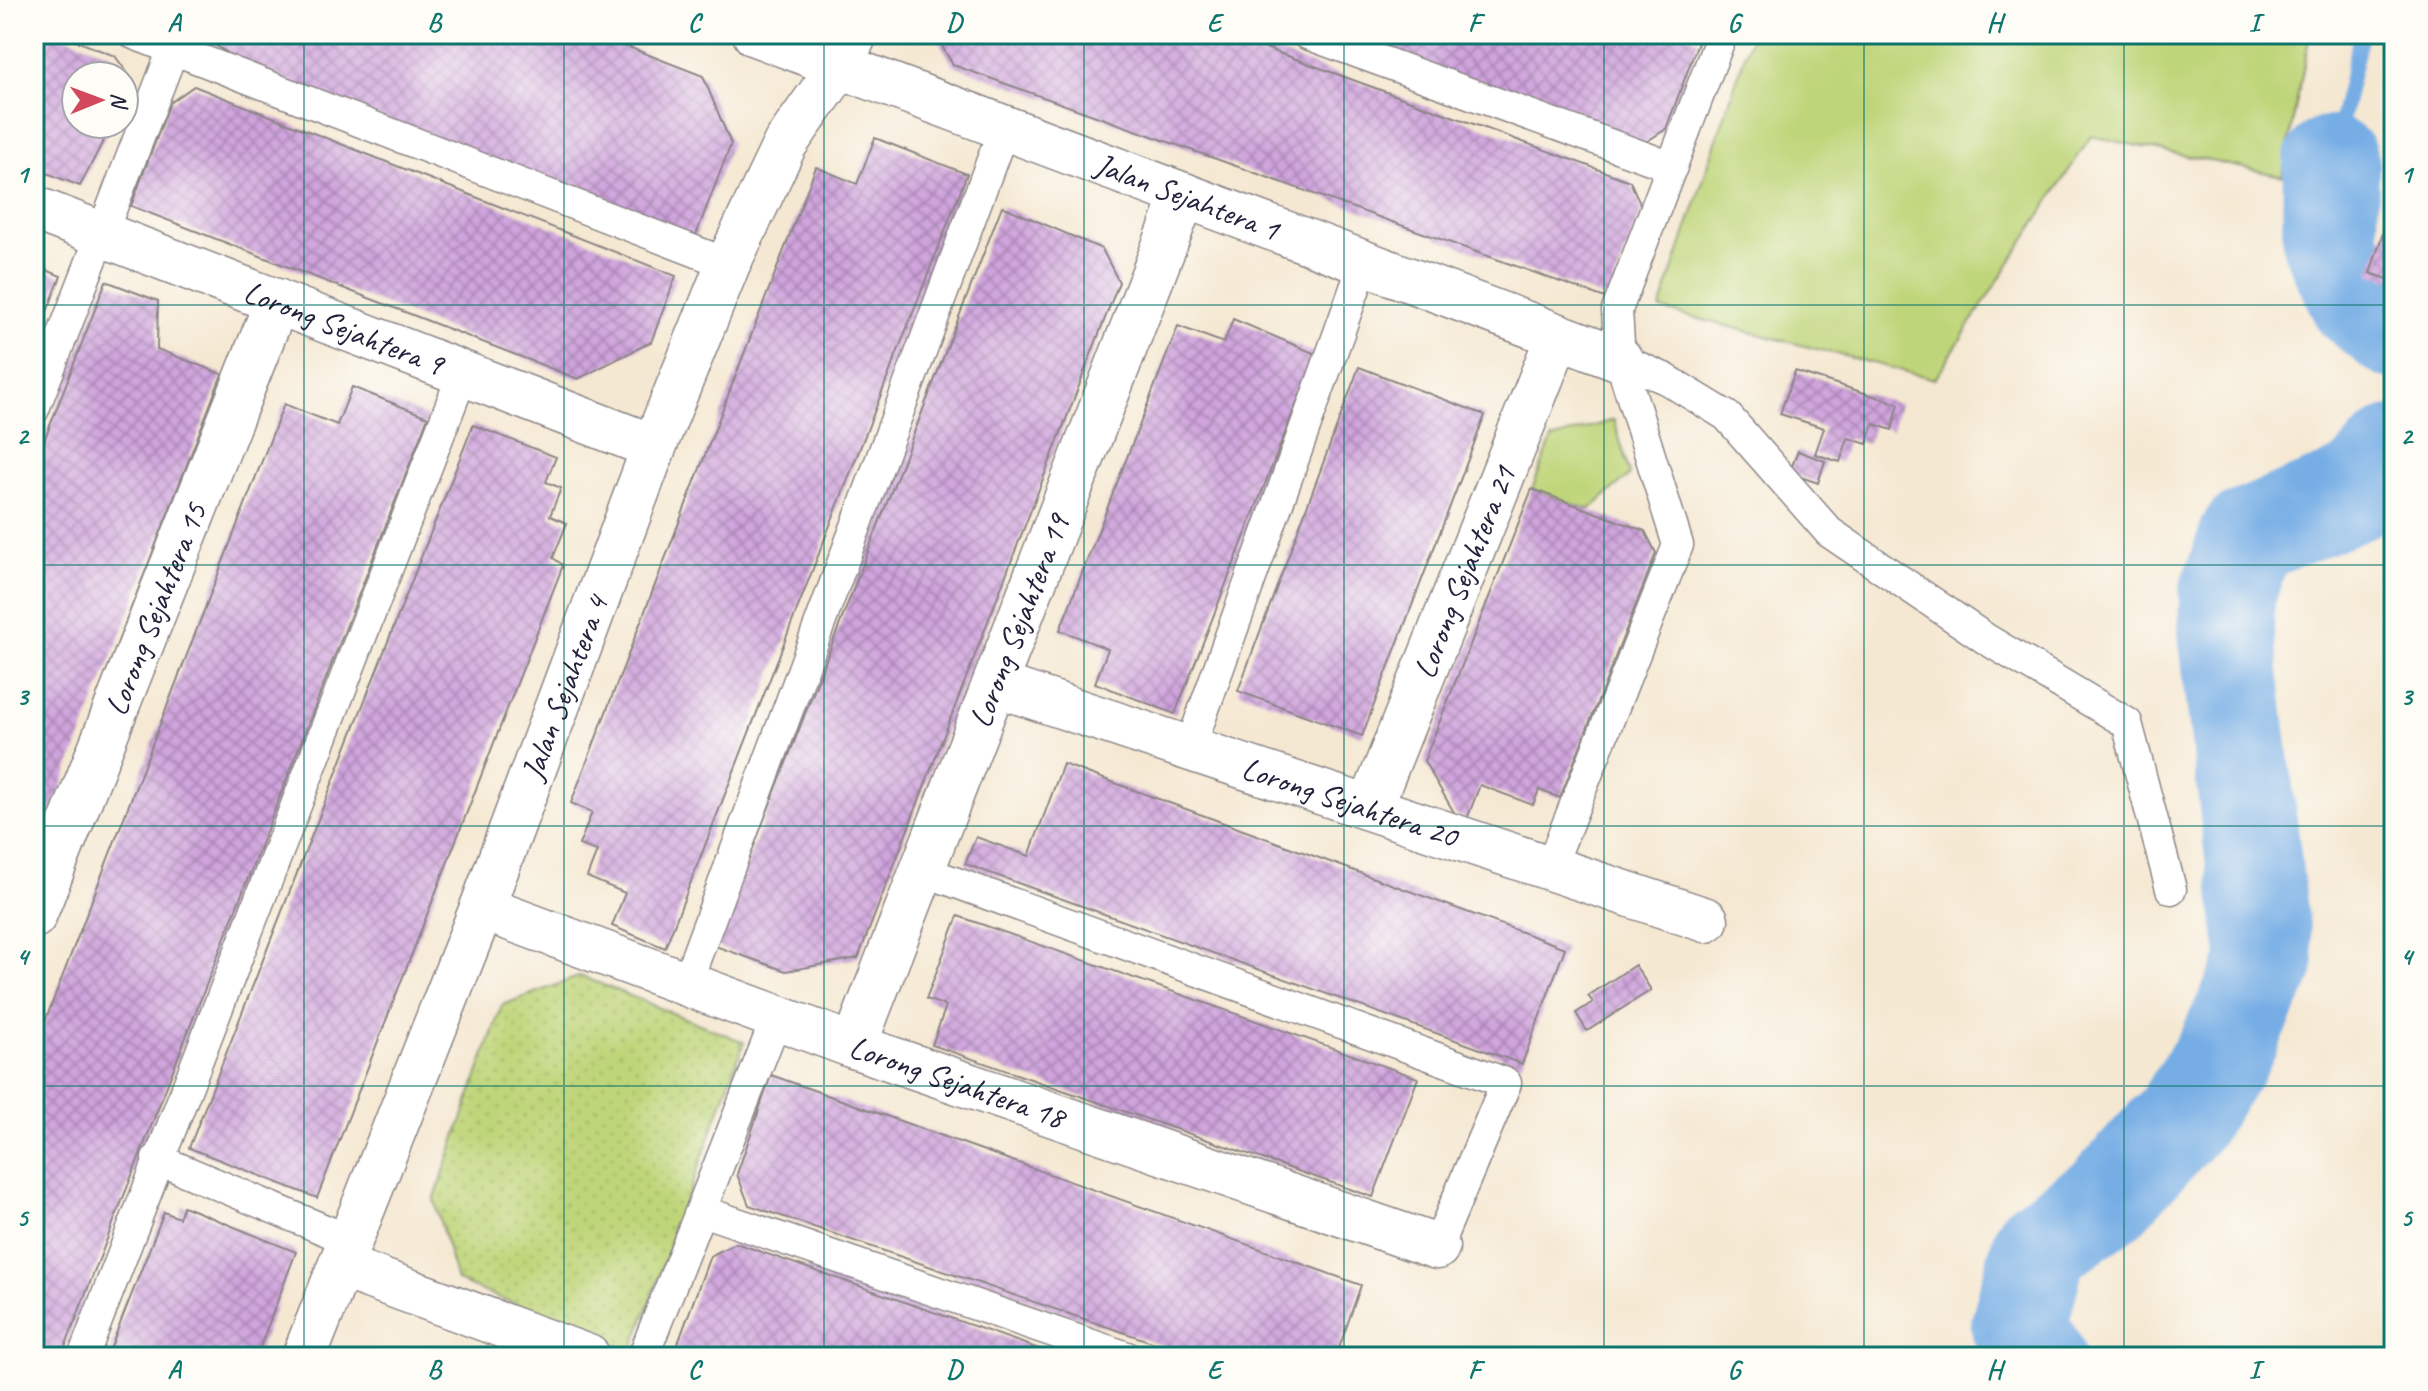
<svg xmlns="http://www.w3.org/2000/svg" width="2428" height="1391" viewBox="0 0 2428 1391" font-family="Caveat,sans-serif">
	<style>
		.grass { fill: #bfd579; stroke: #707c5a; stroke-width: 2 }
		.park { fill: url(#park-dots); stroke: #707c5a; stroke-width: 2 }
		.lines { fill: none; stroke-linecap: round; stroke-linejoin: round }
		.stream { stroke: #76ade5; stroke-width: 16 }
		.river { stroke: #76ade5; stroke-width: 96 }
		.building { fill: url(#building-cross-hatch) }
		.service-casing { stroke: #8c8586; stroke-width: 33 }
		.minor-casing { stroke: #8c8586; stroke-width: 47 }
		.service { stroke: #fff; stroke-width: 30 }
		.minor { stroke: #fff; stroke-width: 44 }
		.grid { fill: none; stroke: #0f766e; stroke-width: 2; stroke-opacity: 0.55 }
		.labels { text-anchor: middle; stroke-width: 6; stroke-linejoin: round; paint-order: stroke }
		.street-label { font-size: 32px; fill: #22223b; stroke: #fdfcf7 }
		.neatline { fill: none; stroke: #0f766e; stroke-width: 3 }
		.grid-label { font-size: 26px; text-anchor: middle; font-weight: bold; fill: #0f766e }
	</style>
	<defs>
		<pattern id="park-dots" width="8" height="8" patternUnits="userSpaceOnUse" patternTransform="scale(2)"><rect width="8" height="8" fill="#bfd579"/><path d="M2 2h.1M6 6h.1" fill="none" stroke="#a4b76a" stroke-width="1.8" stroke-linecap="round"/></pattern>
		<pattern id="building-cross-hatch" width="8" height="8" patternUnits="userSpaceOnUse" patternTransform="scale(2)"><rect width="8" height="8" fill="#d0a4dd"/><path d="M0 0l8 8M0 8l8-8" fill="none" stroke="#a885b4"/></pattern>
	</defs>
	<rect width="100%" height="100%" fill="#fdfcf7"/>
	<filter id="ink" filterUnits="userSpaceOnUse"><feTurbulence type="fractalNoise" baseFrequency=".0125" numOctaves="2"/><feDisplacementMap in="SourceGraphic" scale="16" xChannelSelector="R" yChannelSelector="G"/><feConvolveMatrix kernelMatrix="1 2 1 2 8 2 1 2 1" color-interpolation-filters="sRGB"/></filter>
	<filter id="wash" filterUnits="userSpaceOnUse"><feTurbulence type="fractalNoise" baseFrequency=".006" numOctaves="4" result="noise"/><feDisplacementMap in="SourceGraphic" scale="32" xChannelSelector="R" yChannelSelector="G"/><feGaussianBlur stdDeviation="1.8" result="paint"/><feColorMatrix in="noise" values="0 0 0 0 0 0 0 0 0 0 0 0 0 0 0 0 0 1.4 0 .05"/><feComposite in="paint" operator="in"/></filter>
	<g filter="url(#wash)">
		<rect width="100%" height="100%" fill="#f5e8d2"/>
		<path class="grass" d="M1752,34H2310L2282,176L2091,136L1935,379L1660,309Z
			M1614,420L1630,475L1589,510L1532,489L1552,439Z"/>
		<path class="park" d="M581,976L744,1042L632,1351L457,1281L434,1200L502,1005Z"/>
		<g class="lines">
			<path class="stream" d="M2331,164L2361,34"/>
			<path class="river" d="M2331,164L2330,242L2358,302L2394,331
				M2037,1357L2019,1325L2040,1245L2108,1198L2180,1119L2225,1050L2266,963L2226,632L2227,595L2247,537L2361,490L2394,454"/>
		</g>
		<g id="blocks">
			<path class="building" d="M34,34H59L115,56L134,82L124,101V76H76V124H112L80,186L34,168Z
				M209,34H595L703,76L731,144L694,240L241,62L214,44Z
				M935,34H1227L1630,181L1642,208L1608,299L953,65Z
				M1343,34H1684L1699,40L1666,129L1641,145Z
				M194,86L676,276L651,342L578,379L131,206L170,103Z
				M875,138L967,174L665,948L612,926L625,893L587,877L597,851L579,845L592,812L571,803L816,167L857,184Z
				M2393,203H2394V281L2370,273Z
				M1002,206L1102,249L1119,282L858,958L786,971L715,946Z
				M39,267L61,276L34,345V279Z
				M106,281L158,301L157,349L222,374L34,858V467Z
				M1233,319L1316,354L1175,714L1095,683L1108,649L1060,630L1178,326L1224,343Z
				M1359,367L1485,415L1362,736L1238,691Z
				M1795,371L1899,404L1892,430L1874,424L1867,444L1848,438L1840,462L1815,454L1824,428L1780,414Z
				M352,387L428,417L61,1357H34V1050L284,404L337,425Z
				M473,425L556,457L546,482L561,488L550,516L567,523L553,558L563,565L317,1198L189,1148Z
				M1798,451L1825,461L1818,483L1789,473Z
				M1532,489L1645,531L1656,553L1560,798L1539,790L1533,805L1480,785L1467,819L1455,814L1424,761Z
				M1063,764L1565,948L1522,1064L965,864L976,837L1029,856Z
				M958,916L1418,1078L1373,1197L932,1045L946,1006L926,999Z
				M1635,965L1651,990L1587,1031L1576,1013L1593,1002L1588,996Z
				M771,1075L1361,1285L1336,1357H1196L749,1205L737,1174Z
				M183,1206L296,1252L256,1357H107L164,1212L179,1218Z
				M736,1243L1039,1349L1060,1357H673L710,1256Z
				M400,1348L425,1357H378Z"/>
		</g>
	</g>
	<g filter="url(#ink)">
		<use href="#blocks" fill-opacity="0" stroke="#8c8586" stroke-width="2"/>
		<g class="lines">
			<g class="service-casing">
				<path id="service" d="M134,34L728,264
					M1307,34L1672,167
					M1620,359L1666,379L1727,416L1829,532L1986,639L2127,723L2171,889
					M34,409L179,34
					M1190,748L1364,263
					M1550,868L1678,545L1620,359L1617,310L1722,34
					M921,870L1506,1083L1437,1247
					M686,984L1004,128
					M157,1159L351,1241
					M702,1211L1127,1357
					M83,1357L463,373
					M643,1357L777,1017"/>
			</g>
			<g class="minor-casing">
				<g id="minor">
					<path id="s1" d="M755,34L1620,359"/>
					<path id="s2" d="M34,208L654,447"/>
					<path id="s3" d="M995,684L1706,920"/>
					<path id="s4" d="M1370,808L1558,336"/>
					<path id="s5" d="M482,908L854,1046L1437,1247"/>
					<path id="s6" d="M34,916L277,301"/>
					<path id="s7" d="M854,1046L1184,195"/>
					<path d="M341,1266L588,1357"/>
					<path id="s8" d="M304,1357L482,908L654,447L728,264L785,144L840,66L855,34"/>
				</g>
			</g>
			<use href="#service" class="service"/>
			<use href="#minor" class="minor"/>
		</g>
	</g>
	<path class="grid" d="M304,34V1357M564,34V1357M824,34V1357M1084,34V1357M1344,34V1357M1604,34V1357M1864,34V1357M2124,34V1357M34,305H2394M34,565H2394M34,826H2394M34,1086H2394"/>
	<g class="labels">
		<g class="street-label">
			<text dy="11" stroke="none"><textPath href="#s1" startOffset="462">Jalan Sejahtera 1</textPath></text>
			<text dy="11" stroke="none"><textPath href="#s2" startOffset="332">Lorong Sejahtera 9</textPath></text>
			<text dy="11" stroke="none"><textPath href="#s4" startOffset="254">Lorong Sejahtera 21</textPath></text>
			<text dy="11" stroke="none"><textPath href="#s6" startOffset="330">Lorong Sejahtera 15</textPath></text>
			<text dy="11" stroke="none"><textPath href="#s7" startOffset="456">Lorong Sejahtera 19</textPath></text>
			<text dy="11" stroke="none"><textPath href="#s8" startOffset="718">Jalan Sejahtera 4</textPath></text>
			<text dy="11" stroke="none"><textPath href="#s3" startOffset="374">Lorong Sejahtera 20</textPath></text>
			<text dy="11" stroke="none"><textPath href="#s5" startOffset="506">Lorong Sejahtera 18</textPath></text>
		</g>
	</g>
	<rect width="2428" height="1391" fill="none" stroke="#fdfcf7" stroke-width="88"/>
	<g transform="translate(100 100) rotate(89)"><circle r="38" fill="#fdfcf7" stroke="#a5a5ac" stroke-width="2"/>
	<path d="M0-6L14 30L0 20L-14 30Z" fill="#d1495b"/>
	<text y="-12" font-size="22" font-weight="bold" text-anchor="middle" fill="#22223b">N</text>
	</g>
	<rect x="44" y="44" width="2340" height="1303" class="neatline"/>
	<g class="grid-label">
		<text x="174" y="31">A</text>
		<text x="434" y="31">B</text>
		<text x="694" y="31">C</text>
		<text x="954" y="31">D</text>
		<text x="1214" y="31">E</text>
		<text x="1474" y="31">F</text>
		<text x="1734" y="31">G</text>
		<text x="1994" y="31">H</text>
		<text x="2254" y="31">I</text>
		<text x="22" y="183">1</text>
		<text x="2406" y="183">1</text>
		<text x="22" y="444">2</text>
		<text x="2406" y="444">2</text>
		<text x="22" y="705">3</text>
		<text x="2406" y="705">3</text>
		<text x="22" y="965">4</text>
		<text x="2406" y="965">4</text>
		<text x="22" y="1226">5</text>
		<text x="2406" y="1226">5</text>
		<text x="174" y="1378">A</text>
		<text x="434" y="1378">B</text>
		<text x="694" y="1378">C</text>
		<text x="954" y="1378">D</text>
		<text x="1214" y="1378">E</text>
		<text x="1474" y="1378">F</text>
		<text x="1734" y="1378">G</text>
		<text x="1994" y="1378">H</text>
		<text x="2254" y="1378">I</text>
	</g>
</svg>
